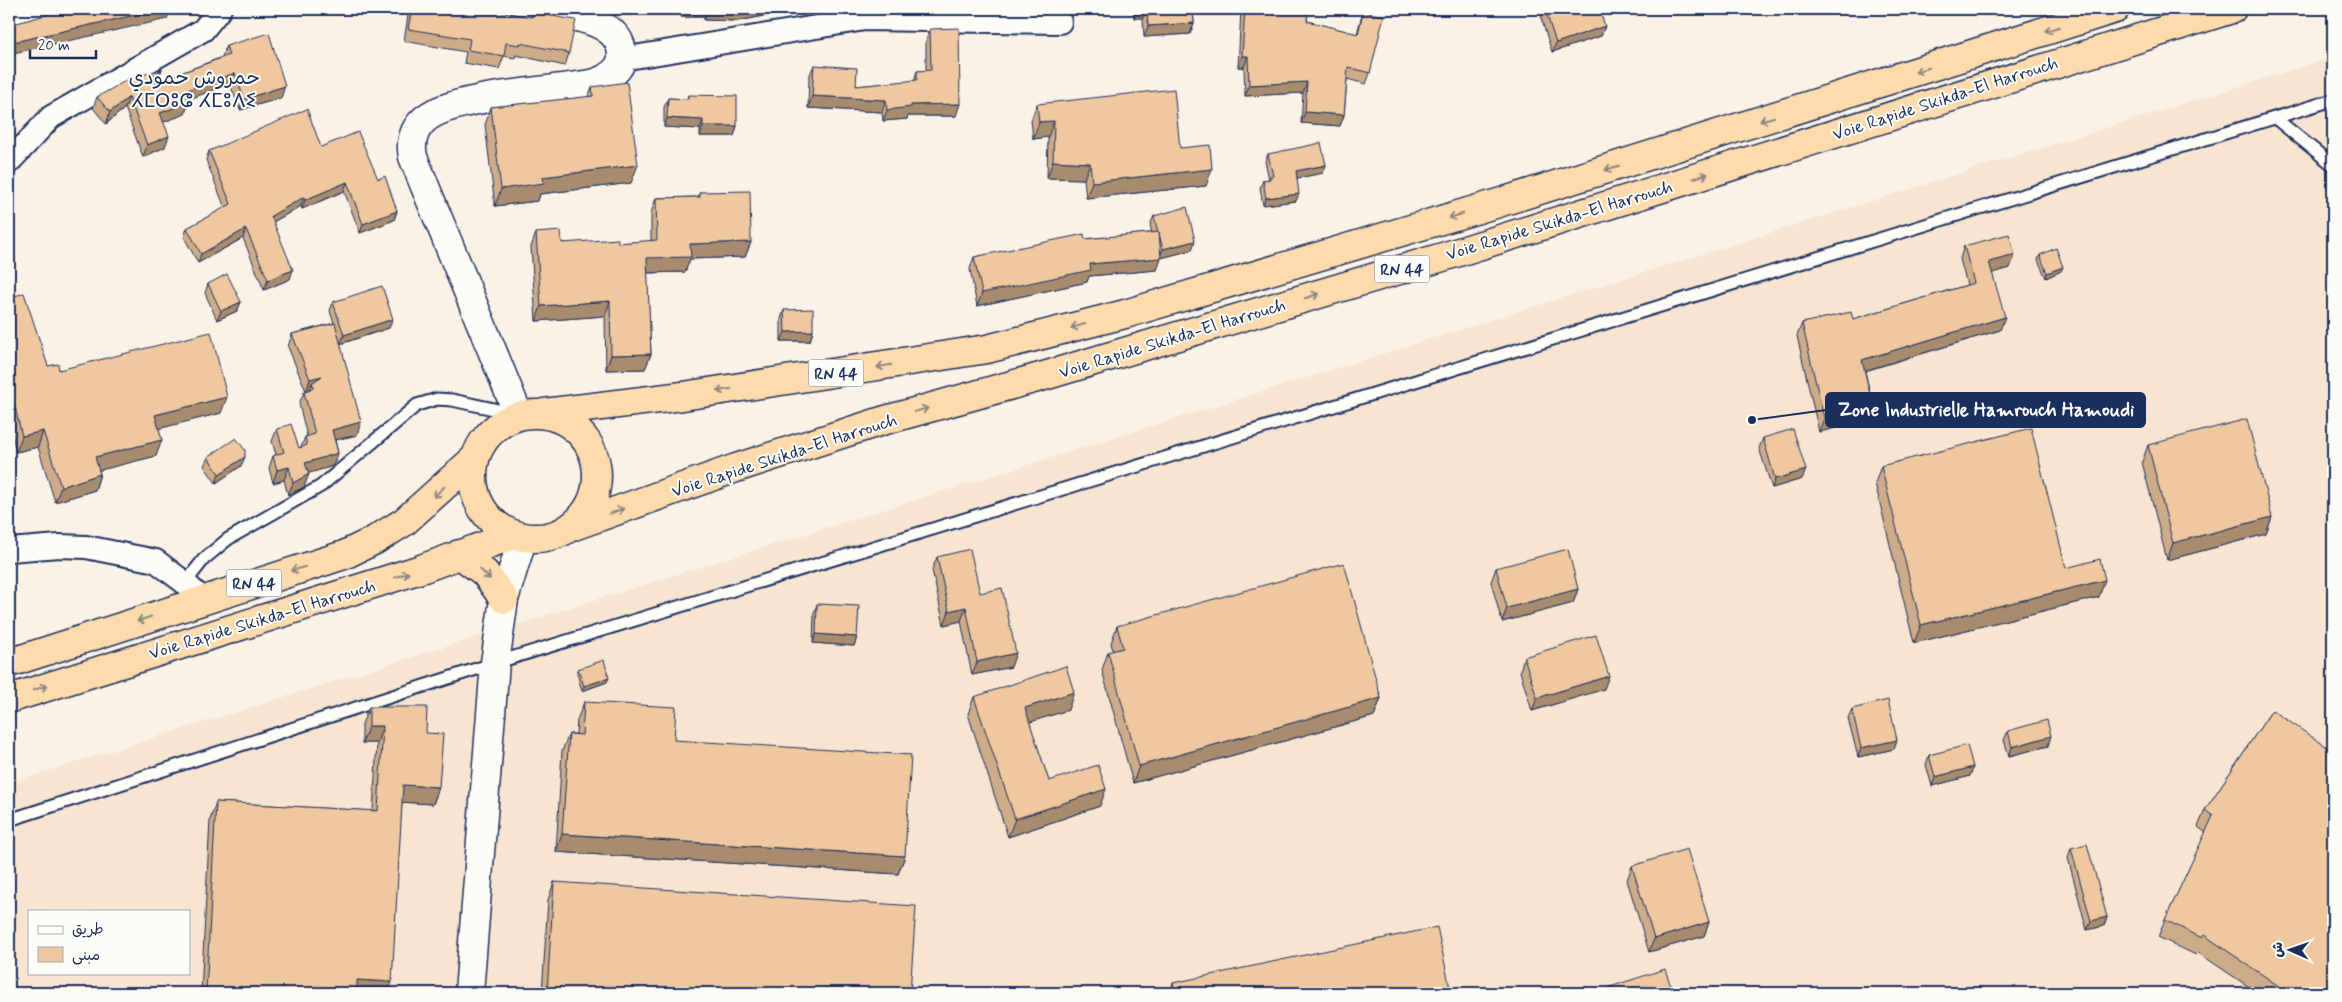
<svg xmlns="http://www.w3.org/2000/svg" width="2342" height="1002" viewBox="0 0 2342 1002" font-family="Mynerve,'Playpen Sans Arabic','Noto Sans Tifinagh',sans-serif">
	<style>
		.built { fill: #f7e5d1; fill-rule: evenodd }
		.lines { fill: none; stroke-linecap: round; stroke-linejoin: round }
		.service-casing { stroke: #1b2f5e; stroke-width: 15 }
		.minor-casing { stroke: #1b2f5e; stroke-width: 26 }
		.tertiary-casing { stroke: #1b2f5e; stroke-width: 31 }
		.trunk-casing { stroke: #1b2f5e; stroke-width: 31 }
		.service { stroke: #fdfcf7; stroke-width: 11 }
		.minor { stroke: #fdfcf7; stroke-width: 22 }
		.tertiary { stroke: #fdfcf7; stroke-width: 28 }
		.trunk { stroke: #fedbac; stroke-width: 28 }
		.wall { fill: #ceac8a; stroke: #1b2f5e }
		.shaded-wall { fill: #a88c70; stroke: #1b2f5e }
		.building { fill: #f0c8a0; stroke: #1b2f5e }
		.oneway { stroke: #8c8585 }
		.labels { text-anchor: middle; stroke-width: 4; stroke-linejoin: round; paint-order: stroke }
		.shield { fill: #fdfcf7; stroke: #5f6c8c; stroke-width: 1 }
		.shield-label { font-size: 16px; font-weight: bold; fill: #1b2f5e }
		.street-label { font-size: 18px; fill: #1b2f5e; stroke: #fdfcf7 }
		.quarter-label { font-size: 20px; fill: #1b2f5e; stroke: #fdfcf7 }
		.leader { fill: none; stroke: #1b2f5e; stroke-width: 2 }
		.callout-dot { fill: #1b2f5e; stroke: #fdfcf7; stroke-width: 2 }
		.callout { fill: #1b2f5e; stroke: #1b2f5e; stroke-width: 2 }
		.callout-label { font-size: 19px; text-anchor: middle; font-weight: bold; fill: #fff }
	</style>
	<rect width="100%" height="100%" fill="#faf2e6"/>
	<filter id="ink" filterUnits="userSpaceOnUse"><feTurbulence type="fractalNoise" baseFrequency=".02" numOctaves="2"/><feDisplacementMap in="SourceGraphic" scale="10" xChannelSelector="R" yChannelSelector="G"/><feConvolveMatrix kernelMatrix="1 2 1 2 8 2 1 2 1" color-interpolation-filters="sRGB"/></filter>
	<g filter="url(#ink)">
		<path class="built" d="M2333,57V993H9V783ZM29,911H189V973H29Z"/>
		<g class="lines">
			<g class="service-casing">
				<path id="service" d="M2275,118L2333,165
					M185,583L204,559L228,539L321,486L417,405L437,399L452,400L517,414
					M9,820L495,663L2333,100"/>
			</g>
			<g class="minor-casing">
				<path id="minor" d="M9,23L58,9
					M622,59L865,19L1060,22
					M9,162L51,117L203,30L220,9
					M9,550L59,546L86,547L156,561L185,583L202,599"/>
			</g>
			<g class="tertiary-casing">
				<path id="tertiary" d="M518,414L413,157C410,143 413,129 425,119C452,95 558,91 596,83C607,79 621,70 622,57C624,15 554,14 525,9
					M469,993L495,663L504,599L523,537"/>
			</g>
			<g class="trunk-casing">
				<path id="trunk" d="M544,413L683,396L987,349L1125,314L1495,204L2115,9
					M473 476a62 62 0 1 1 124 0a62 62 0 1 1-124 0Z
					M571,527L736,468L882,421L1044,376L1446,256L2232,9
					M459,554L485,573L504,599
					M9,663L344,555L375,540L404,522L474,459
					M9,699L421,569L513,535"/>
			</g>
			<use href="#service" class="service"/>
			<use href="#minor" class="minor"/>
			<use href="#tertiary" class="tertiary"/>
			<use href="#trunk" class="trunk"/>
		</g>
		<path class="wall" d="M409,9H484L531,17L533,13L569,53L565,66L516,55L515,58L504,56L499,69L464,63L466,52L404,41Z
			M681,9H786L785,12L738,21L704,20V17H681Z
			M1133,9H1193L1194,23L1190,34L1144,37L1143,18H1134Z
			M1241,9H1308L1307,21L1357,34L1360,22L1363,12L1370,73L1366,84L1347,79L1344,115L1340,126L1301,123L1303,93L1245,96L1244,67H1238Z
			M1544,9L1605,26L1601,36L1552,52L1541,18Z
			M930,29L956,116H908L907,119L883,121L882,112L808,108L809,77L814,65L856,86L914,81L917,71H926V40Z
			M226,46L281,98L240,110L230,84L188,99L185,114L163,122L165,147L143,157L125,108L106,124L93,108L97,97L162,69L158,80L155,83L222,57Z
			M592,87L631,183L540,194L538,201L495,206L485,125L491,107L588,97Z
			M688,95L737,126L734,136H700V129L664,127V107L668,98L687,99Z
			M1037,104L1180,148L1206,186L1086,198L1084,179L1047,178L1048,137L1033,139L1031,120Z
			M321,147L378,179L397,211L394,220L360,233L344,191L302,209L301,206L273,222L290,279L264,290L243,238L198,263L184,237L187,228L225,208L206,160L209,151Z
			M1268,154L1326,165L1323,173L1297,178L1296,201L1263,205L1260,188L1263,180L1269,179L1265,161Z
			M700,192L751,242L745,257L690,259L685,272L647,273L651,354L645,369L606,370L605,316L536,321L531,247L536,233L562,243H618L651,241V213L656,198L698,197Z
			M1154,216L1192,250L1161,258L1157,270L1089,276L1087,282L977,306L970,269L974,257L1085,239L1152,233L1150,225Z
			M1964,246L2010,268L1992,273L2000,330L1865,371L1873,407L1868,420L1819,432L1797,336L1802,323L1853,319L1967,285L1960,259Z
			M2040,255L2061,271L2046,278L2038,260Z
			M208,284L241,302L237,311L217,320L205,293Z
			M9,298L48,366L221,413L159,428L156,456L99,470L100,474L95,490L55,502L38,447L16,452L9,421Z
			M333,302L389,328L340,344L357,435L335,440L338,453L333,466L308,473L304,487L288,495L284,480L273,483L269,468L273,456L276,455L272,441L277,429L299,448L301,447L305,437L307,436L299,404L304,392L306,391L288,347L292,334L334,323L330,311Z
			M784,310L813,331L810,341H781V319Z
			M1763,438L1802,479L1772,488L1759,448Z
			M2148,445L2272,517L2266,534L2167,560L2142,462Z
			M208,457L241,466L216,483L204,466Z
			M1881,466L2066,568L2099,597L1914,643L1875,483Z
			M937,557L980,593L1011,667L972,675L961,621L944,625L932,570Z
			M1496,568L1578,589L1573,603L1502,622L1491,582Z
			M817,604L857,637L854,646L813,643L814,613Z
			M1117,626L1381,698L1374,716L1133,783L1102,670L1108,652L1113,651L1111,643Z
			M1524,657L1604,689L1532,711L1520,671Z
			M578,669L607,682L582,691L577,673Z
			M974,697L1068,710L1029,722L1049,781L1100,806L1008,837L968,714Z
			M584,702L674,740L905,856L898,874L556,852L562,751L569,734H576L577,720Z
			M369,707L426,733L439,787L433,804L402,802L388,993H201L210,820L216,802L373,811L377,743H362V724Z
			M1852,709L1894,749L1858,757L1848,718Z
			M2272,710L2333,993H2258L2197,952L2196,955L2158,937L2165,920L2206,833L2198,827L2205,810Z
			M2008,731L2048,746L2009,756L2004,740Z
			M1929,755L1973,767L1970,776L1932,786L1926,765Z
			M2071,848L2107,917L2104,926L2087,930L2068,858Z
			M1632,866L1709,922L1704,936L1649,952L1627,880Z
			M554,882L910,993H542L548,900Z
			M1173,983L1451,993H1169Z
			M1610,987L1673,993H1608Z"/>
		<path class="shaded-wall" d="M162,9H171L167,19L9,54V43Z
			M684,9H707L704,17H681Z
			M764,9H786L785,12L738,21L704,20L707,12Z
			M1137,9H1147L1143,18H1134Z
			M1194,23L1190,34L1144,37L1148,26Z
			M1605,26L1601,36L1552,52L1556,43Z
			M1242,56H1248L1244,67H1238Z
			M162,69L158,80L148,88L152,77Z
			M235,73L230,84L181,102L185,91Z
			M1307,82L1303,93L1245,96L1249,85Z
			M285,86L281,98L240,110L244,99Z
			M812,96L886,100L882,112L808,108Z
			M129,97L125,108L106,124L110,112Z
			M189,102L185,114L156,125L160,113Z
			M960,104L956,116H908L907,119L883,121L887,110L911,105Z
			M1305,112L1344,115L1340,126L1301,123Z
			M667,118L703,120L700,129L664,127Z
			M1054,121L1048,137L1033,139L1039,122Z
			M703,126H737L734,136H700Z
			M169,136L165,147L143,157L147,145Z
			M1053,161L1090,163L1084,179L1047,178Z
			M638,165L631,183L540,194L538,201L495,206L501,189L543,177Z
			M1326,165L1323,173L1293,179L1296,171Z
			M1212,169L1206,186L1086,198L1092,182Z
			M347,182L344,191L302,209L305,200Z
			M1299,194L1296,201L1263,205L1266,198Z
			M304,197L301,206L268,225L271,216Z
			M397,211L394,220L360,233L363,224Z
			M246,229L243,238L198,263L201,254Z
			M1195,241L1192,250L1161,258L1157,270L1089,276L1087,282L977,306L982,293L1090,264L1159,258L1163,249Z
			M751,242L745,257L690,259L685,272L642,273L647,258L690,244Z
			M2015,255L2010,268L1984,276L1989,262Z
			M2063,267L2061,271L2046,278L2047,273Z
			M293,270L290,279L264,290L268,280Z
			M610,301L605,316L536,321L541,306Z
			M241,302L237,311L217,320L221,311Z
			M2005,317L2000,330L1857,373L1862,360Z
			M393,319L389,328L340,344L344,335Z
			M813,331L810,341H781L785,332Z
			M651,354L645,369L606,370L611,355Z
			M322,376L314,387L312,383L309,391L306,392L310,379Z
			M227,397L221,413L150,431L155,415Z
			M1873,407L1868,420L1819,432L1824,418Z
			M361,422L357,435L327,442L332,430Z
			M43,431L38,447L16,452L22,436Z
			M162,440L156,456L89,473L95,457Z
			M338,453L333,466L300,476L305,463Z
			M245,457L241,466L216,483L219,474Z
			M289,467L284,480L273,483L277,470Z
			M1806,470L1802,479L1772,488L1775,479Z
			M100,474L95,490L55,502L61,487Z
			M309,474L304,487L288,495L293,483Z
			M2272,517L2266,534L2167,560L2173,543Z
			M2105,580L2099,597L1914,643L1921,625Z
			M1578,589L1573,603L1502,622L1507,608Z
			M966,607L961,621L944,625L949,611Z
			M816,634L857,637L854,646L813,643Z
			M1016,653L1011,667L972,675L977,662Z
			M1609,676L1604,689L1532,711L1537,698Z
			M609,678L607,682L582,691L584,686Z
			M1074,692L1068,710L1018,726L1025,708Z
			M1381,698L1374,716L1133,783L1139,766Z
			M369,726H383L377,743H362Z
			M2051,736L2048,746L2009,756L2012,747Z
			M1897,740L1894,749L1858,757L1861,748Z
			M1973,767L1970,776L1932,786L1935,777Z
			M403,785L439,787L433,804L397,802Z
			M1106,789L1100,806L1008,837L1015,819Z
			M562,834L905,856L898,874L556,852Z
			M2107,917L2104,926L2087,930L2091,921Z
			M1709,922L1704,936L1649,952L1654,939Z
			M357,980L392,982L388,993H352Z"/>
		<path class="building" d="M67,9H162L9,43V22L17,23Z
			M412,9H484L532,17L533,13L576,20L569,53L520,43V45L506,43L504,56L468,50L470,39L408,29Z
			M684,9H764L741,13L707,12V9Z
			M1147,9H1193L1194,23L1148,26Z
			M1245,9H1308L1307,21L1358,34L1363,12L1384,16L1370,73L1348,67L1344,115L1305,112L1307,82L1249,85L1248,56H1242Z
			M1545,9H1599L1605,26L1556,43Z
			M959,28L960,104L911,105V107L887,110L886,100L812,96L814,65L857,68L856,86L917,80V71L931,70L930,29Z
			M269,33L285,86L244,99L235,73L185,91L189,102L160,113L169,136L147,145L129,97L110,112L97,97L127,80L162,69L152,77L154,83L229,55L226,46Z
			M627,82L638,165L543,177L544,183L501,189L491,107L593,96L592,87Z
			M1174,89L1180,148L1210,145L1212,169L1092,182L1090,163L1053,161L1054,121L1039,122L1037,104Z
			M688,95L737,96V126H703V120L667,118L668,98L688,99Z
			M307,109L321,147L358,132L378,179L385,176L397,211L363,224L347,182L305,200L304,197L271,216L293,270L268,280L246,229L201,254L187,228L231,204L209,151Z
			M1321,143L1326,165L1296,171L1299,194L1266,198L1263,180L1270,179V176H1273L1268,154Z
			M750,191L751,242L690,244L691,257L647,258L651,354L611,355L610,301L541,306L536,233L561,231L562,243L618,239V243L657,240L656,198L700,197V192Z
			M1187,207L1195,241L1163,249L1160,238L1159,232H1158L1154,216Z
			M1159,232L1161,258L1090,264L1091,270L982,293L974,257L1084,234L1085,239Z
			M2009,234L2015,255L1989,262L2005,317L1862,360L1873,407L1824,418L1802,323L1851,312L1853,319L1974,283L1964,246Z
			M2056,248L2063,267L2047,273L2040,255Z
			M227,274L241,302L221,311L208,284Z
			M382,286L393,319L344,335L333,302Z
			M24,293L48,366L58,364L59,370L211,332L227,397L155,415L162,440L95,457L100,474L61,487L43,431L22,436L9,382V298Z
			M813,309V331L785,332L784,310Z
			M335,323L361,422L332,430L338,453L305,463L309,474L293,483L289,467L277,470L273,456L284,452L277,429L291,424L299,448L307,445L305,437L315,434L304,392L314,387L312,383L322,376L310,379L292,334Z
			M2247,419L2272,517L2173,543L2148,445Z
			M2031,428L2066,568L2100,559L2105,580L1921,625L1881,466Z
			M1793,429L1806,470L1775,479L1763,438Z
			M236,438L245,450V457L219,474L208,457Z
			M970,549L980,593L1002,588L1016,653L977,662L966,607L949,611L937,557Z
			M1568,549L1578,589L1507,608L1496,568Z
			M1344,563L1381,698L1139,766L1108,652L1123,648L1117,626Z
			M817,604L859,606L857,637L816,634Z
			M1596,635L1609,676L1537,698L1524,657Z
			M604,660L609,678L584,686L578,669Z
			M1066,666L1074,692L1025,708L1049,781L1098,765L1106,789L1015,819L974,697Z
			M1888,700L1897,740L1861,748L1852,709Z
			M584,702L676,707L674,740L911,755L905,856L562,834L569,734L582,735Z
			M369,707H427L426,733L443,734L439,787L403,785L392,982L357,980V993H206L216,802L378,811L383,726H369Z
			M2272,710L2333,751V993H2289L2204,935L2202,938L2165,920L2213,816L2205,810Z
			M2047,720L2051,736L2012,747L2008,731Z
			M1967,745L1973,767L1935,777L1929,755Z
			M2087,844L2107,917L2091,921L2071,848Z
			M1687,849L1709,922L1654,939L1632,866Z
			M554,882L916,906L910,993H547Z
			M1437,927L1451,993H1175L1173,983Z
			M1665,969L1673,993H1612L1610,987Z
			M1702,988L1704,993H1688Z"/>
		<defs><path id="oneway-shaft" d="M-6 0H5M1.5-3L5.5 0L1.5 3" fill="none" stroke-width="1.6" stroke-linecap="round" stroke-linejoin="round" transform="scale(1.25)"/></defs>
		<g class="oneway">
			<use href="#oneway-shaft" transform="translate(2052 29) rotate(162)"/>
			<use href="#oneway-shaft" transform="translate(1922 70) rotate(163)"/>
			<use href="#oneway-shaft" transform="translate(1767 119) rotate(163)"/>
			<use href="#oneway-shaft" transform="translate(1612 168) rotate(163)"/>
			<use href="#oneway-shaft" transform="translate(1701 176) rotate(-18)"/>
			<use href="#oneway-shaft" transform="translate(1456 216) rotate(163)"/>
			<use href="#oneway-shaft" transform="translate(1312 296) rotate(-17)"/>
			<use href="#oneway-shaft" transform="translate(1078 326) rotate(165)"/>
			<use href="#oneway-shaft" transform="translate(884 366) rotate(171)"/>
			<use href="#oneway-shaft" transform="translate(724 390) rotate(171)"/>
			<use href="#oneway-shaft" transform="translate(921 410) rotate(-15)"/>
			<use href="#oneway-shaft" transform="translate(439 492) rotate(136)"/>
			<use href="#oneway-shaft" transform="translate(617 511) rotate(-20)"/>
			<use href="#oneway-shaft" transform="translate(298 569) rotate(163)"/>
			<use href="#oneway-shaft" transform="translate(485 574) rotate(45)"/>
			<use href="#oneway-shaft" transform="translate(402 575) rotate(-18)"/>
			<use href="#oneway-shaft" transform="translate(144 619) rotate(161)"/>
			<use href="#oneway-shaft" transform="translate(40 688) rotate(-18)"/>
		</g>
	</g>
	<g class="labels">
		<g class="shield">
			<rect x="1374.5" y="255.5" width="55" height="27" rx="4"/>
			<rect x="808.5" y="359.5" width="55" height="27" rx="4"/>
			<rect x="226.5" y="569.5" width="55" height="27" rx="4"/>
		</g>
		<g class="shield-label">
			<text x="1402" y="275">RN 44</text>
			<text x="836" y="379">RN 44</text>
			<text x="254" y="589">RN 44</text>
		</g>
		<g class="street-label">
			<text transform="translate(1945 98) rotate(-18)" y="6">Voie Rapide Skikda-El Harrouch</text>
			<text transform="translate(1559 220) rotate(-17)" y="6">Voie Rapide Skikda-El Harrouch</text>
			<text transform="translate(1172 338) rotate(-17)" y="6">Voie Rapide Skikda-El Harrouch</text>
			<text transform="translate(784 455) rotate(-18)" y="6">Voie Rapide Skikda-El Harrouch</text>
			<text transform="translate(262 619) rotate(-17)" y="6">Voie Rapide Skikda-El Harrouch</text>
		</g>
		<g class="quarter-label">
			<text x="194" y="84">حمروش حمودي<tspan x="194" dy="23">ⵃⵎⵔⵓⵛ ⵃⵎⵓⴷⵉ</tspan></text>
		</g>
	</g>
	<path class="leader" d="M1752 420L1826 410"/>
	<circle class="callout-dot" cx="1752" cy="420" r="5"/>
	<rect class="callout" x="1826" y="393" width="319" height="34" rx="5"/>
	<g class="callout-label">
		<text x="1986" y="416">Zone Industrielle Hamrouch Hamoudi</text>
	</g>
	<rect width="2342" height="1002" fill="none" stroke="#fdfcf7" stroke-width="30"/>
	<rect x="15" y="15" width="2312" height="972" fill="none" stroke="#1b2f5e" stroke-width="2" filter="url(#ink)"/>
	<rect x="28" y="910" width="162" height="65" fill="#fdfcf7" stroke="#a3aaba"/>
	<rect x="38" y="926" width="25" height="8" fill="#fdfcf7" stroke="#a3aaba"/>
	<text x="72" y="934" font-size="15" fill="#1b2f5e">طريق</text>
	<rect x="38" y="947" width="25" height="15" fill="#f0c8a0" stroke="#a3aaba"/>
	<text x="72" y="960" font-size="15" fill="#1b2f5e">مبنى</text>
	<g transform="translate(2290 950) rotate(272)" stroke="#fdfcf7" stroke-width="4" paint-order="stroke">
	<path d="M0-4L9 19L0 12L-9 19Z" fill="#1b2f5e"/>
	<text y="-8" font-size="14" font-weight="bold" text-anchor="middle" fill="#1b2f5e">ش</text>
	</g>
	<path d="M30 50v8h66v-8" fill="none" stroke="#1b2f5e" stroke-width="2.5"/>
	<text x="38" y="50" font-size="15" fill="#1b2f5e" stroke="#fdfcf7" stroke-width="4" paint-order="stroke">20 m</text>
</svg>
